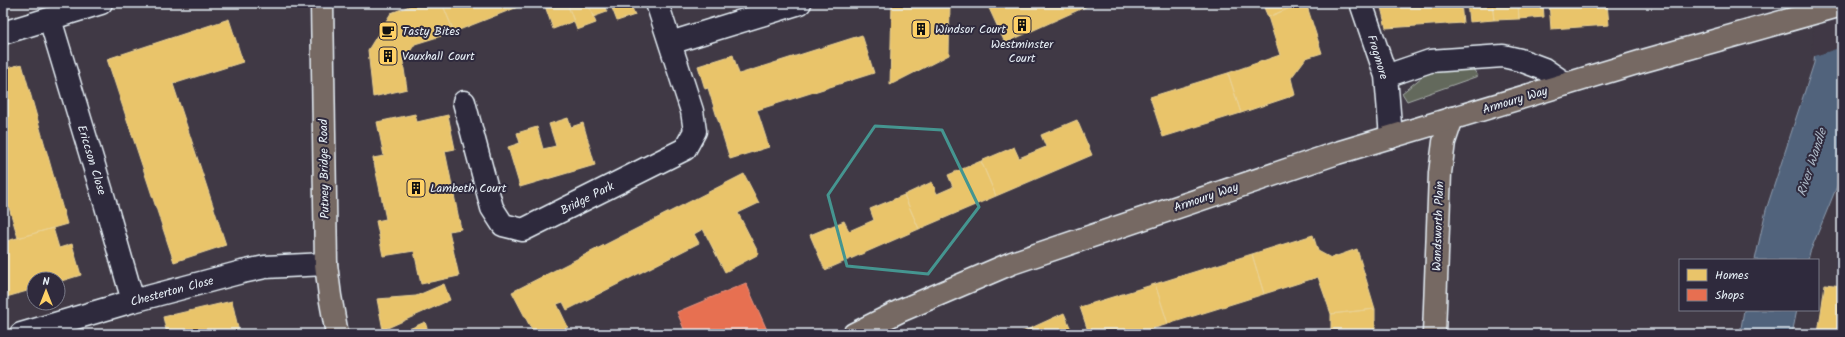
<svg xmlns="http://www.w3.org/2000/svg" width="1845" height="337" viewBox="0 0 1845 337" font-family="Kalam,sans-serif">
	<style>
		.green { fill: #64695c; stroke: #a6adaa }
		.water { fill: #51637c; stroke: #8d9cae }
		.pier { fill: #403945 }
		.homes { fill: #e9c46a; stroke: #e9d295 }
		.shops { fill: #e76f51; stroke: #e79683 }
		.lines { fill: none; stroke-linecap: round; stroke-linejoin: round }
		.minor-casing { stroke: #e8f1f8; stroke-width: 25 }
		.primary-casing { stroke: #e8f1f8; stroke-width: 25 }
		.trunk-casing { stroke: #e8f1f8; stroke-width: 25 }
		.minor { stroke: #2f2a3d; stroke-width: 22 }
		.primary { stroke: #766964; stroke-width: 22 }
		.trunk { stroke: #766964; stroke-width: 22 }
		.marked { fill: none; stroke: #459590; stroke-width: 3; stroke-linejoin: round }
		.labels { text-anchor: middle; stroke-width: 4; stroke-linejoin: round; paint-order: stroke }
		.poi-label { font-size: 12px; fill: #e8f1f8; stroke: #2f2a3d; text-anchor: start }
		.street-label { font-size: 12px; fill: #e8f1f8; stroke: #2f2a3d }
		.water-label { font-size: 13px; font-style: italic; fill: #acb8c6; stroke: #2f2a3d }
	</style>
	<rect width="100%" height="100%" fill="#403945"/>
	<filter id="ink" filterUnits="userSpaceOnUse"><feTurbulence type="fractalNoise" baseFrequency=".025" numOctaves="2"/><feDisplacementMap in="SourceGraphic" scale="8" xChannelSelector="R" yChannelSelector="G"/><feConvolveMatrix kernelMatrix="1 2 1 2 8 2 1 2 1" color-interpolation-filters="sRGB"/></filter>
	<g filter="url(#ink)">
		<path class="green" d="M1473,69L1478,76L1407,101L1402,93L1427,73Z"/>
		<path class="water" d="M1818,3H1842V174L1810,252L1808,260H1755L1766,210L1814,63Z
			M1744,310H1797L1792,334H1740Z"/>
		<path class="pier" d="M1816,3H1842V47L1812,57Z"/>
		<path class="homes" d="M418,3H442L454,32L415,44L403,62L407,89L373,97L368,50L391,13Z
			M442,3H528L454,32Z
			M544,3H567L574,21L553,29Z
			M567,3H588L596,23L577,30Z
			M588,3H603L607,12L593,17Z
			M610,3H630L635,15L617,21Z
			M892,3H950L949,55L890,85Z
			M995,3H1094L1005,43L988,6Z
			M1262,3H1302L1268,17Z
			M1302,3H1306L1322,53L1306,58L1291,78L1295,95L1241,113L1228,73L1280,55L1268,17Z
			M1380,3H1461L1463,23L1386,28Z
			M1467,3H1492L1494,20L1469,22Z
			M1492,3H1518L1519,19L1494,20Z
			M1518,3H1543L1544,17L1519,19Z
			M1549,3H1607L1609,25L1551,29Z
			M229,19L243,62L173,84L226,245L174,262L107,59Z
			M862,35L874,73L757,110L769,147L730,159L708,88L705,89L698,66L733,55L739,74Z
			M22,64L67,224L18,238L3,187V69Z
			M1228,73L1241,113L1163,137L1150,97Z
			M415,114L417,122L448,115L455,149L445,151L461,229L449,231L459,276L421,284L414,251L383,256L376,221L386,219L373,158L384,156L377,122Z
			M568,118L571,127L583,123L595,165L520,187L508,147L520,143L517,133L537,127L543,149L556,146L549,124Z
			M1077,120L1092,155L996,196L981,161L1014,147L1019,158L1046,147L1041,135Z
			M981,161L996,196L919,229L904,195L932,182L937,194L953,187L948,175Z
			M744,174L759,203L738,213L759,254L725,272L703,229L694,234L699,243L567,310L563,302L557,304L568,327L555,334H534L512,292Z
			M904,195L919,229L825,270L810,235L844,221L849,231L874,220L870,209Z
			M53,228L59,248L72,244L81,275L58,282V279H34V289L3,298V242Z
			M1313,235L1318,251L1331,258L1357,249L1375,309L1331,314L1318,277L1264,294L1252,254Z
			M1252,254L1264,294L1168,324L1155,284Z
			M444,284L450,300L383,330L377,299L416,296Z
			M1155,284L1168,324L1136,334H1089L1080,307Z
			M1825,284L1842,286V334H1818Z
			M232,301L239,332L231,334H167L163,317Z
			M1375,309V334H1331V314Z
			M1064,313L1073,334H1018Z
			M425,322L429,334H400V333Z"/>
		<path class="shops" d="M746,283L767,330L758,334H717L715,329L705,334H686L677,312Z"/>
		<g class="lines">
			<g class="minor-casing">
				<path id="minor" d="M1361,3L1386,76L1391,137
					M50,19L104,199L133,301
					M3,33L101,3
					M670,43L800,3
					M1386,76L1430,61L1503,56L1520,60L1544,69L1566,84
					M464,102L492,208L503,225L523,230L685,149L695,131L692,111L657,3
					M21,334L133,301L242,272L265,267L326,264"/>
			</g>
			<g class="primary-casing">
				<path id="primary" d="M322,3L326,264L330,296L337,334
					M1434,334L1440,173L1444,142L1452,118"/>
			</g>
			<g class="trunk-casing">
				<path id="trunk" d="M854,334L900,311L1012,263L1337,153L1643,61L1842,5"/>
			</g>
			<use href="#minor" class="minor"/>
			<use href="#primary" class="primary"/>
			<use href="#trunk" class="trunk"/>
		</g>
	</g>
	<path class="marked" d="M875,126L942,130L979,207L928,274L847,266L828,195Z"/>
	<defs>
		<g id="building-square" transform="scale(1)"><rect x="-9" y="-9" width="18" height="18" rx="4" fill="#ffd166" stroke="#2f2a3d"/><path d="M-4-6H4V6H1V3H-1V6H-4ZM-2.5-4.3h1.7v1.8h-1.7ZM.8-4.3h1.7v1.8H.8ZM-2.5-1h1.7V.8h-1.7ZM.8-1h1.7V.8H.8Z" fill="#111"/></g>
		<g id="cafe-square" transform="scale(1)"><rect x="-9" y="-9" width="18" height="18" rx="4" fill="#ffd166" stroke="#2f2a3d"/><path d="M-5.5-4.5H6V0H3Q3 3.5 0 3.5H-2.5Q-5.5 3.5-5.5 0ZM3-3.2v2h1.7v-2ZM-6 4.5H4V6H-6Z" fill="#111"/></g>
	</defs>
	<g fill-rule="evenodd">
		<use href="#building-square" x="1022" y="25"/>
		<use href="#building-square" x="921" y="29"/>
		<use href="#cafe-square" x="388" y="31"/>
		<use href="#building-square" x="388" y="56"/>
		<use href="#building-square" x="416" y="188"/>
	</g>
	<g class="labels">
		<g class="poi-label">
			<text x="935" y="33">Windsor Court</text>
			<text x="402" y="35">Tasty Bites</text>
			<text x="1022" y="48" text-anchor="middle">Westminster<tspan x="1022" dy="14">Court</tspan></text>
			<text x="402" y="60">Vauxhall Court</text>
			<text x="430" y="192">Lambeth Court</text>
		</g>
		<g class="street-label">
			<text transform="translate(1378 57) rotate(73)" y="4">Frogmore</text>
			<text transform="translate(1515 100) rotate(-17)" y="4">Armoury Way</text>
			<text transform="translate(92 160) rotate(73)" y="4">Ericcson Close</text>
			<text transform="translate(324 169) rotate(-91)" y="4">Putney Bridge Road</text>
			<text transform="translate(1206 197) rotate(-19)" y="4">Armoury Way</text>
			<text transform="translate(587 198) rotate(-27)" y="4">Bridge Park</text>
			<text transform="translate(1438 226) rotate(-88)" y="4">Wandsworth Plain</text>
			<text transform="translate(172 291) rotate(-15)" y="4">Chesterton Close</text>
		</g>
		<g class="water-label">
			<text transform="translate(1811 162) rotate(-72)" y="5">River Wandle</text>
		</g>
	</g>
	<rect width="1845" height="337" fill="none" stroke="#2f2a3d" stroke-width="16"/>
	<rect x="8" y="8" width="1829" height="321" fill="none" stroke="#e8f1f8" stroke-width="1.5" filter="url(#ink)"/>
	<rect x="1679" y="259" width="140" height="52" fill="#2f2a3d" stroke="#797a88"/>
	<rect x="1687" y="269" width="20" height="12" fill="#e9c46a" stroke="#797a88"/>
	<text x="1715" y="279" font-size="12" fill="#e8f1f8">Homes</text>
	<rect x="1687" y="289" width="20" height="12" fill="#e76f51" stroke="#797a88"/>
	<text x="1715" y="299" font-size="12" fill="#e8f1f8">Shops</text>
	<g transform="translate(46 291)"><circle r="19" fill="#2f2a3d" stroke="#797a88"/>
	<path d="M0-3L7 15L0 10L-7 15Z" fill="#ffd166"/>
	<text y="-6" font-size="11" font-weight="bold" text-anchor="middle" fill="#e8f1f8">N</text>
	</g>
</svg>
